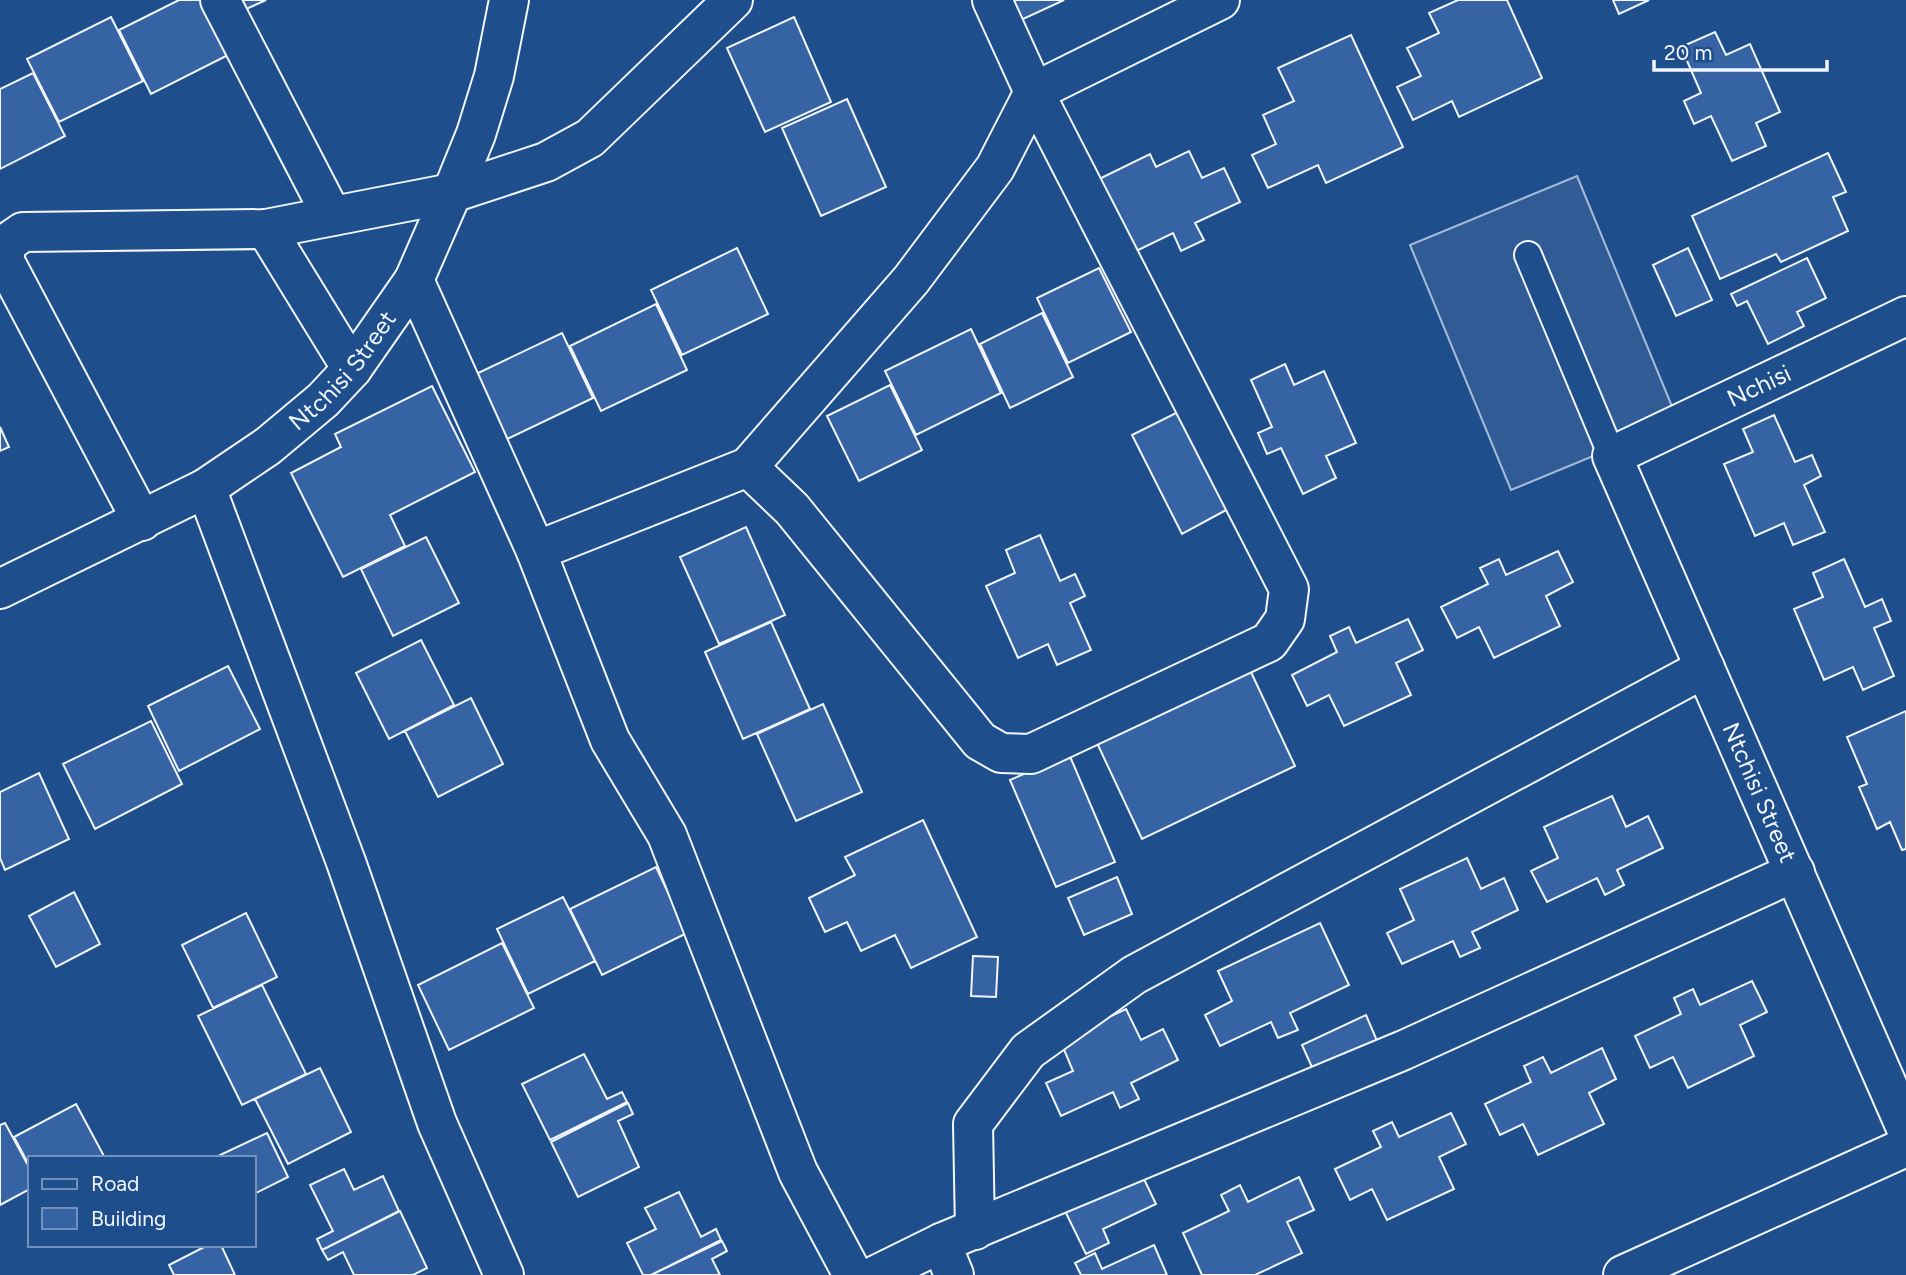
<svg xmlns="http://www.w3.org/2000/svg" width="1906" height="1275" viewBox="0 0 1906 1275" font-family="Figtree,sans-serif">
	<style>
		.parking { fill: #305b95; stroke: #a8bbd7; stroke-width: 2 }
		.building { fill: #3563a3; stroke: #f2f6ff; stroke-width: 2 }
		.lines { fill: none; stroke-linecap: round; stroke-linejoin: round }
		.lane-casing { stroke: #f2f6ff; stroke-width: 30 }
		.street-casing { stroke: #f2f6ff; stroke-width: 42 }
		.lane { stroke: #1f4e8c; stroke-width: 26 }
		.street { stroke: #1f4e8c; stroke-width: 38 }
		.labels { text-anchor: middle; stroke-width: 5; stroke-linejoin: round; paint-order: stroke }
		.street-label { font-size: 24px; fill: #f2f6ff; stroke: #1f4e8c }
	</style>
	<rect width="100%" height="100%" fill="#1f4e8c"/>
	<path class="parking" d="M1577,176L1678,421L1511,490L1410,245Z"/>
	<path class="building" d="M179,0H208L234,52L151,94L119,30Z
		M239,0H266L244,10Z
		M1011,0H1064L1021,20Z
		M1458,0H1507L1542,78L1459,117L1452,101L1413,120L1397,87L1421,76L1407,48L1439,33L1429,13Z
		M1613,0H1649L1619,14Z
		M111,17L143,81L59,122L27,59Z
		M794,17L831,102L765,132L727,48Z
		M1715,32L1726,55L1750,44L1780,112L1756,123L1766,146L1732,161L1711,116L1694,124L1684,101L1701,93L1681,47Z
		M1351,35L1403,147L1326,183L1318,165L1268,188L1252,155L1276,144L1263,115L1294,101L1278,68Z
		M33,73L65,136L0,169V89Z
		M847,99L886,187L821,216L782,128Z
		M1189,151L1202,178L1224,168L1240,202L1195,223L1204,240L1181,251L1173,233L1128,255L1093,182L1150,154L1156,167Z
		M1828,153L1846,192L1833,197L1848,231L1781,262L1776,254L1720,279L1692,216Z
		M737,248L768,314L682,355L651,290Z
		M1688,248L1712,300L1676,316L1653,265Z
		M1807,258L1826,298L1797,312L1804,326L1768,344L1747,301L1737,306L1731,294Z
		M1099,268L1131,332L1068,363L1037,298Z
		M656,304L687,370L601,411L570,346Z
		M1042,313L1073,377L1010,408L980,344Z
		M971,329L1001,393L916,435L885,371Z
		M562,333L593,398L507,439L476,374Z
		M1285,364L1294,385L1324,371L1356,443L1326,456L1336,478L1303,494L1281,448L1267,454L1258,433L1272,427L1251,380Z
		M890,385L922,450L859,481L827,416Z
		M432,386L475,472L390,515L405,546L343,577L291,473L341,447L335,434Z
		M1178,412L1228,509L1182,534L1132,435Z
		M1774,415L1795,462L1812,455L1821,476L1804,485L1825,532L1793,545L1784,523L1755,536L1724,464L1753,452L1743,429Z
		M0,427L9,447L0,451Z
		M746,527L785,615L719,644L680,557Z
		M1040,535L1060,581L1075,574L1085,596L1070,603L1091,650L1057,665L1048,644L1018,658L986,586L1015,573L1006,550Z
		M426,537L459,603L393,636L361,569Z
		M1558,551L1573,582L1546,596L1560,626L1494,658L1479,627L1457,638L1441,607L1488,584L1480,568L1499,559L1506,575Z
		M1844,559L1865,607L1882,599L1891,621L1874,628L1894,676L1863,690L1853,667L1824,680L1794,609L1823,597L1813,573Z
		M1408,619L1423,650L1396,663L1411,695L1344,726L1329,695L1307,706L1292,675L1337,652L1330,636L1349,627L1356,643Z
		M771,622L810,709L743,739L705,652Z
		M421,640L454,705L389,739L356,673Z
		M228,666L260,729L179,771L148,706Z
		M1250,670L1295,766L1142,839L1097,743Z
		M471,698L503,764L438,797L405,731Z
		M823,704L862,792L796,821L757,734Z
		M1906,711V849L1902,850L1890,822L1877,829L1859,787L1867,784L1847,737Z
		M151,721L182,784L95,829L63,764Z
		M1069,754L1115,862L1056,887L1010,780Z
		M39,773L69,839L5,870L0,858V792Z
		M1612,796L1626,827L1648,816L1663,848L1617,870L1624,885L1605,895L1597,878L1547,902L1531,871L1558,858L1544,827Z
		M923,820L977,937L911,968L895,935L861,951L847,922L825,932L809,898L855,875L845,857Z
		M1467,858L1481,889L1504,878L1518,910L1472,932L1480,948L1460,957L1453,941L1402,964L1387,933L1414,920L1400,889Z
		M656,867L687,933L602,975L570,909Z
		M1117,877L1132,914L1084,935L1068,898Z
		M74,892L100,944L56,967L29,916Z
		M563,897L595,961L528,994L497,929Z
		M246,913L277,977L213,1008L182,945Z
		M1320,923L1349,985L1290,1013L1298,1030L1278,1038L1271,1022L1220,1046L1205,1015L1232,1001L1218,971Z
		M502,943L534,1008L449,1050L418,985Z
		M973,956L998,957L996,997L971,996Z
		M1752,981L1767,1012L1740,1025L1754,1056L1688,1088L1673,1057L1650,1068L1635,1036L1681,1014L1674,998L1693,989L1700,1005Z
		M262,985L306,1074L242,1105L198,1016Z
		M1126,1009L1141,1040L1163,1029L1178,1060L1131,1083L1139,1099L1120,1108L1113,1092L1061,1116L1046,1083L1073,1071L1060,1040Z
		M1366,1015L1378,1043L1315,1074L1302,1045Z
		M1602,1048L1616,1079L1589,1093L1604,1124L1538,1155L1523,1124L1500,1135L1485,1104L1531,1082L1524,1066L1543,1057L1551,1073Z
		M584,1054L607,1099L622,1092L627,1102L550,1140L522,1084Z
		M320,1068L351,1132L288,1164L255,1099Z
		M628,1103L633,1114L618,1121L639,1167L578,1197L551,1142Z
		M76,1104L105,1158H30V1167L14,1137Z
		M1451,1113L1466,1144L1439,1157L1454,1189L1387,1220L1372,1189L1350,1200L1335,1169L1381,1147L1373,1131L1392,1122L1399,1137Z
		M5,1123L30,1169V1189L0,1205V1125Z
		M267,1133L288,1177L254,1194V1158H221L220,1155Z
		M344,1169L354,1190L383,1176L399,1211L322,1250L317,1239L333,1231L310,1185Z
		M1142,1175L1156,1204L1103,1229L1109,1243L1086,1254L1065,1211Z
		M1299,1177L1314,1210L1287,1222L1302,1253L1255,1275H1202L1183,1233L1229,1211L1221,1195L1240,1185L1248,1202Z
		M679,1192L701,1237L716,1229L721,1240L651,1275H643L627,1243L656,1229L645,1208Z
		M400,1211L427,1268L413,1275H354L343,1252L328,1260L322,1250Z
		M722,1241L727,1251L712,1259L720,1275H651Z
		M208,1245H221L235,1275H174L169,1265Z
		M1154,1245L1167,1275H1081L1075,1263L1095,1253L1102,1269Z"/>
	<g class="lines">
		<g class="lane-casing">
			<path id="lane" d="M1528,255L1612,456"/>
		</g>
		<g class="street-casing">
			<g id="street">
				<path d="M220,0L332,216"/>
				<path d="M266,229L352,369"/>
				<path d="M414,280L536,551L610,740L667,835L798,1172L853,1275"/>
				<path id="s1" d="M1906,316L1612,456L1906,1128"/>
				<path d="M748,467L911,280L995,168L1034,92L1220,0"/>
				<path d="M206,488L346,862L437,1123L504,1275"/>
				<path d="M142,521L4,260L7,243L23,232L266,229L452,193L546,162L590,138L733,0"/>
				<path d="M536,551L748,467L792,509L980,741L1001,753L1031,754L1269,642L1285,619L1289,589L1034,92L992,0"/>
				<path id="s2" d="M0,589L206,488L268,446L323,400L352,369L414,280L452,193L476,134L494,76L509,0"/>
				<path d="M975,1230L973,1124L1028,1051L1134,975L1705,668"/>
				<path d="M941,1243L954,1275"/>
				<path d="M876,1275L941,1243L1404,1050L1795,872"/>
				<path d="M1623,1275L1906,1147"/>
			</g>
		</g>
		<use href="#lane" class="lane"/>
		<use href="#street" class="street"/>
	</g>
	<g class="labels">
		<g class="street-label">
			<text dy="8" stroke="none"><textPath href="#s2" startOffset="411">Ntchisi Street</textPath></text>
			<text transform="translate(1759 386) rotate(-25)" y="8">Nchisi</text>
			<text dy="8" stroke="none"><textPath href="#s1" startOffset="693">Ntchisi Street</textPath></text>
		</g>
	</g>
	<rect x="28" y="1156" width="228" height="91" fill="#1f4e8c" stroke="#7391ba" stroke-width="2"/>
	<rect x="42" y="1179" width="35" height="10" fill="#1f4e8c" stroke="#7391ba" stroke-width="2"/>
	<text x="91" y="1191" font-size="21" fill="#f2f6ff">Road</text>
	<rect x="42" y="1208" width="35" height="21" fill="#3563a3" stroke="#7391ba" stroke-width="2"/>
	<text x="91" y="1226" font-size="21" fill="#f2f6ff">Building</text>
	<path d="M1654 60v10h173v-10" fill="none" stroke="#f2f6ff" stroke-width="3.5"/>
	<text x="1664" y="60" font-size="21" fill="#f2f6ff" stroke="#1f4e8c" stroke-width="5" paint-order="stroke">20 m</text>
</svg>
